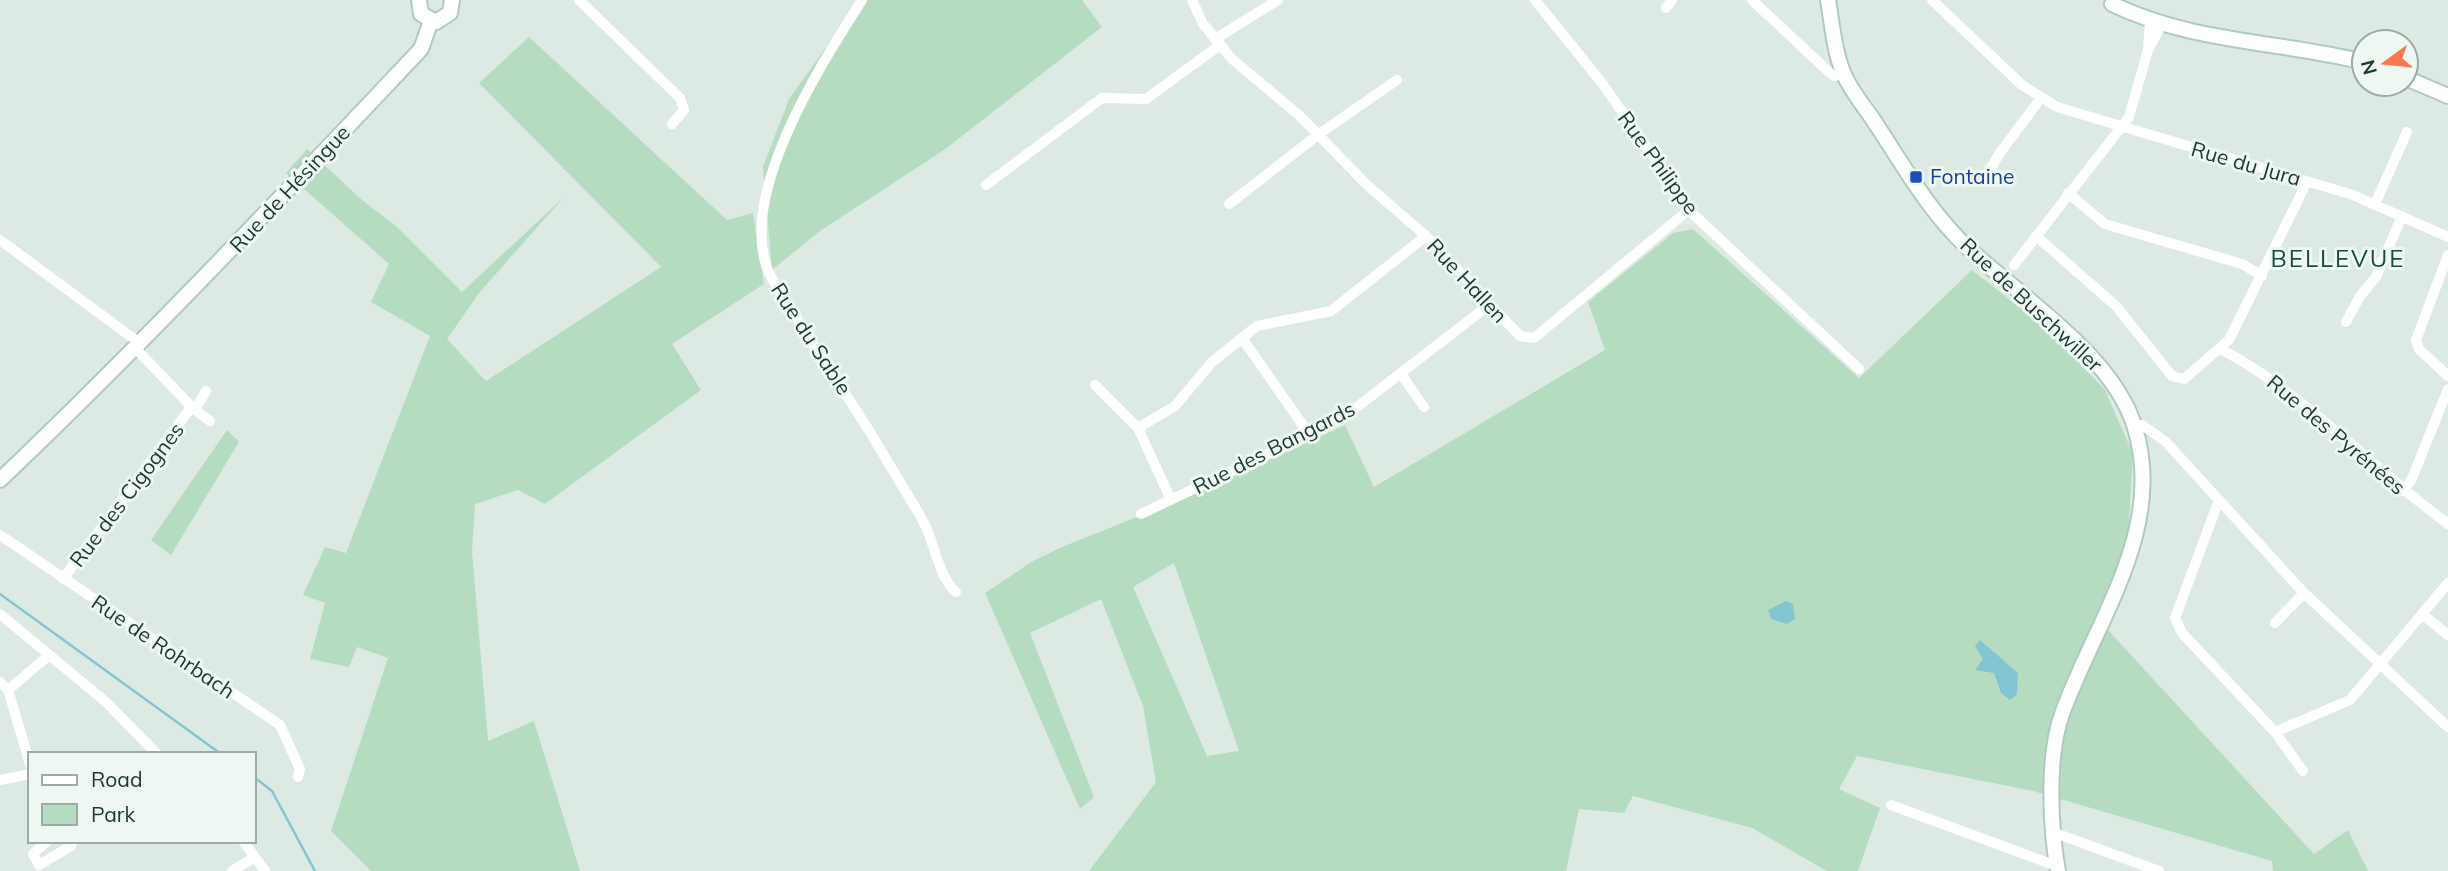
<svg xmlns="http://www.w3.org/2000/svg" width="2448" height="871" viewBox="0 0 2448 871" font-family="Mulish,sans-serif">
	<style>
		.green { fill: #b5dcc0; fill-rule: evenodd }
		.water { fill: #83c5d1 }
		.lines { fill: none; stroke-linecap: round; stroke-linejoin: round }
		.stream { stroke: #83c5d1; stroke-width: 2.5 }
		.secondary-casing { stroke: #b0cac1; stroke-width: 18 }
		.street { stroke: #fff; stroke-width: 10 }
		.secondary { stroke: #fff; stroke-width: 14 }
		.transit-dot { fill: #1a4fb4; stroke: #eef7f2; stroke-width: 2.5 }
		.labels { text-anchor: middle; stroke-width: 6; stroke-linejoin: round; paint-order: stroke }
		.street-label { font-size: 21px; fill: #1f3932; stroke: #eef7f2 }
		.transit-label { font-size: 21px; fill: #164399; stroke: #eef7f2; text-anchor: start }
		.quarter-label { font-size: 24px; letter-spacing: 2px; fill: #1a4c40; stroke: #eef7f2 }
	</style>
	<rect width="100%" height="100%" fill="#ddeae4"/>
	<path class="green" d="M867,0H1082L1102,27L944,150L820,231L772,270L763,167L789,99L833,38Z
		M529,37L727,220L753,213L764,284L672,344L701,390L545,504L518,490L475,504L472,551L488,741L534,721L580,871H371L331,831L388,658L357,647L349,667L310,659L325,603L303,595L325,547L346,553L430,336L371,302L389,264L286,173L307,149L362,200L396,226L462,292L564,197L479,293L447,339L486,381L661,267L479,83Z
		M1693,229L1859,378L1972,270L2048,330L2105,390L2133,454L2128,537L2097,618L2314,854L2348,830L2368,871H2273L2272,861L2033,791L1857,756L1839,789L1880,808L1858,871H1827L1752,828L1633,796L1624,813L1579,809L1566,871H1089L1156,782L1143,706L1101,599L1030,633L1094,797L1080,809L985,593L1033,561L1062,547L1200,492L1345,425L1374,487L1605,350L1588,302L1673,233ZM1174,563L1239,751H1238L1207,756L1133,587Z
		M227,430L239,442L171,555L151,540Z"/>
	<path class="water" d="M1786,601L1793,604L1795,619L1787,624L1771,619L1768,610Z
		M1980,640L2018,673L2017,694L2010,700L2001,693L1994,673L1975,670L1983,659L1975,646Z"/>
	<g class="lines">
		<path class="stream" d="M0,594L221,754
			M254,777L272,791L315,871"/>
		<g class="secondary-casing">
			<path id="secondary" d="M419,0L421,14L436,22L450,13L452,0
				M1828,0C1832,23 1834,51 1843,72C1850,90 1864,106 1874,121C1903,165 1930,213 1968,248C2022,298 2114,356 2135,428C2166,530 2095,622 2062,714C2047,755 2050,827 2058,871
				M2112,4C2192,43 2280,41 2364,62
				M2406,78L2448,96
				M0,480C146,341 283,195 421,49L431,21"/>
		</g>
		<path class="street" d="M579,0L680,98L684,110L672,124
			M862,0C822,63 739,191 767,268C775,288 788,304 799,322C826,366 856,408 882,452C896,477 912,500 925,525C935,545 939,578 956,592
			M1192,0L1203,24L1232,59L1300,116L1366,184L1426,236L1520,336L1534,338L1690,209
			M1535,0L1602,83L1693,214L1859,369
			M1752,0L1830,73L1835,76L1843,73
			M1932,0L2022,85L2057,107L2353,195L2448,237
			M1666,8L1672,0
			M2150,21L2148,50L2162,24
			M1215,39L1278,0
			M1990,170L1999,154L2041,98
			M986,185L1102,98L1146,99L1220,45
			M2068,193L2105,224L2242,264L2262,276
			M1229,204L1319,134L1397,80
			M2375,204L2407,132
			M2036,236L2116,306L2172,376L2184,379L2229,340L2307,182
			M0,240L141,344
			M2448,255L2416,340L2419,349L2448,376
			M2014,265L2129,117L2148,50
			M2346,322L2360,296L2376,277L2402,216
			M1242,338L1309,434
			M2221,349C2305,394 2372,468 2448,524
			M1401,374L1424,407
			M1095,385L1138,428L1171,500
			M189,410H195L210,421
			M195,410L206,391
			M2135,426L2142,425L2165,441L2304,593L2448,727
			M1138,428L1175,406L1212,362L1257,326L1331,311L1426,236
			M2402,491L2411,481L2448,389
			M2219,500L2175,618L2182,633L2275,732L2350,700L2448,583
			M1141,514L1344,417L1489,305
			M0,535L280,725L300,769L298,777
			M63,579L189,410V404L136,349
			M0,614L106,702L157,754
			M2422,614L2448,635
			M2275,623L2304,593
			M0,682L8,690
			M2275,732L2303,771
			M30,764L8,690L48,656
			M0,780L30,774
			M1891,805L2057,866
			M2055,833L2159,871
			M47,841L33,854L39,865L71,846L73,841
			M243,841L265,871
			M232,871L255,857"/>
		<use href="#secondary" class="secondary"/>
	</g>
	<rect class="transit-dot" x="1909" y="170" width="14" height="14" rx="3.5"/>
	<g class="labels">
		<g class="street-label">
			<text transform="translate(1658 163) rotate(54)" y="7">Rue Philippe</text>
			<text transform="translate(2246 164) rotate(16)" y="7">Rue du Jura</text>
			<text transform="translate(290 189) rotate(-47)" y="7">Rue de Hésingue</text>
			<text transform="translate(1467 281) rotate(47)" y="7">Rue Hallen</text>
			<text transform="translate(2031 305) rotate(43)" y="7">Rue de Buschwiller</text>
			<text transform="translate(811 339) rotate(57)" y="7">Rue du Sable</text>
			<text transform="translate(2336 435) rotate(40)" y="7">Rue des Pyrénées</text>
			<text transform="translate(1274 448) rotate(-27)" y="7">Rue des Bangards</text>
			<text transform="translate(127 495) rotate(-53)" y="7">Rue des Cigognes</text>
			<text transform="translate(163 647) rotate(34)" y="7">Rue de Rohrbach</text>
		</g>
		<g class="transit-label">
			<text x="1930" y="184">Fontaine</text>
		</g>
		<g class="quarter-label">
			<text x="2338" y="267">BELLEVUE</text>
		</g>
	</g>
	<rect x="28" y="752" width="228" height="91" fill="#eef7f2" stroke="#9baba5" stroke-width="2"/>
	<rect x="42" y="775" width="35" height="10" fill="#ffffff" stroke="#9baba5" stroke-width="2"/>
	<text x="91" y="787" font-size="21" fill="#1f3932">Road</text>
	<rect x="42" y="804" width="35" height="21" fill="#b5dcc0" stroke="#9baba5" stroke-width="2"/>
	<text x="91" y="822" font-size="21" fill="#1f3932">Park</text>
	<g transform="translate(2385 63) rotate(255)"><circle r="33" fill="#eef7f2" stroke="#9baba5" stroke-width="2"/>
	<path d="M0-5L12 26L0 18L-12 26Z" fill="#f6794f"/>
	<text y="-10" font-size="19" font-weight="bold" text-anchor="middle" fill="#1f3932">N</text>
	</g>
</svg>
